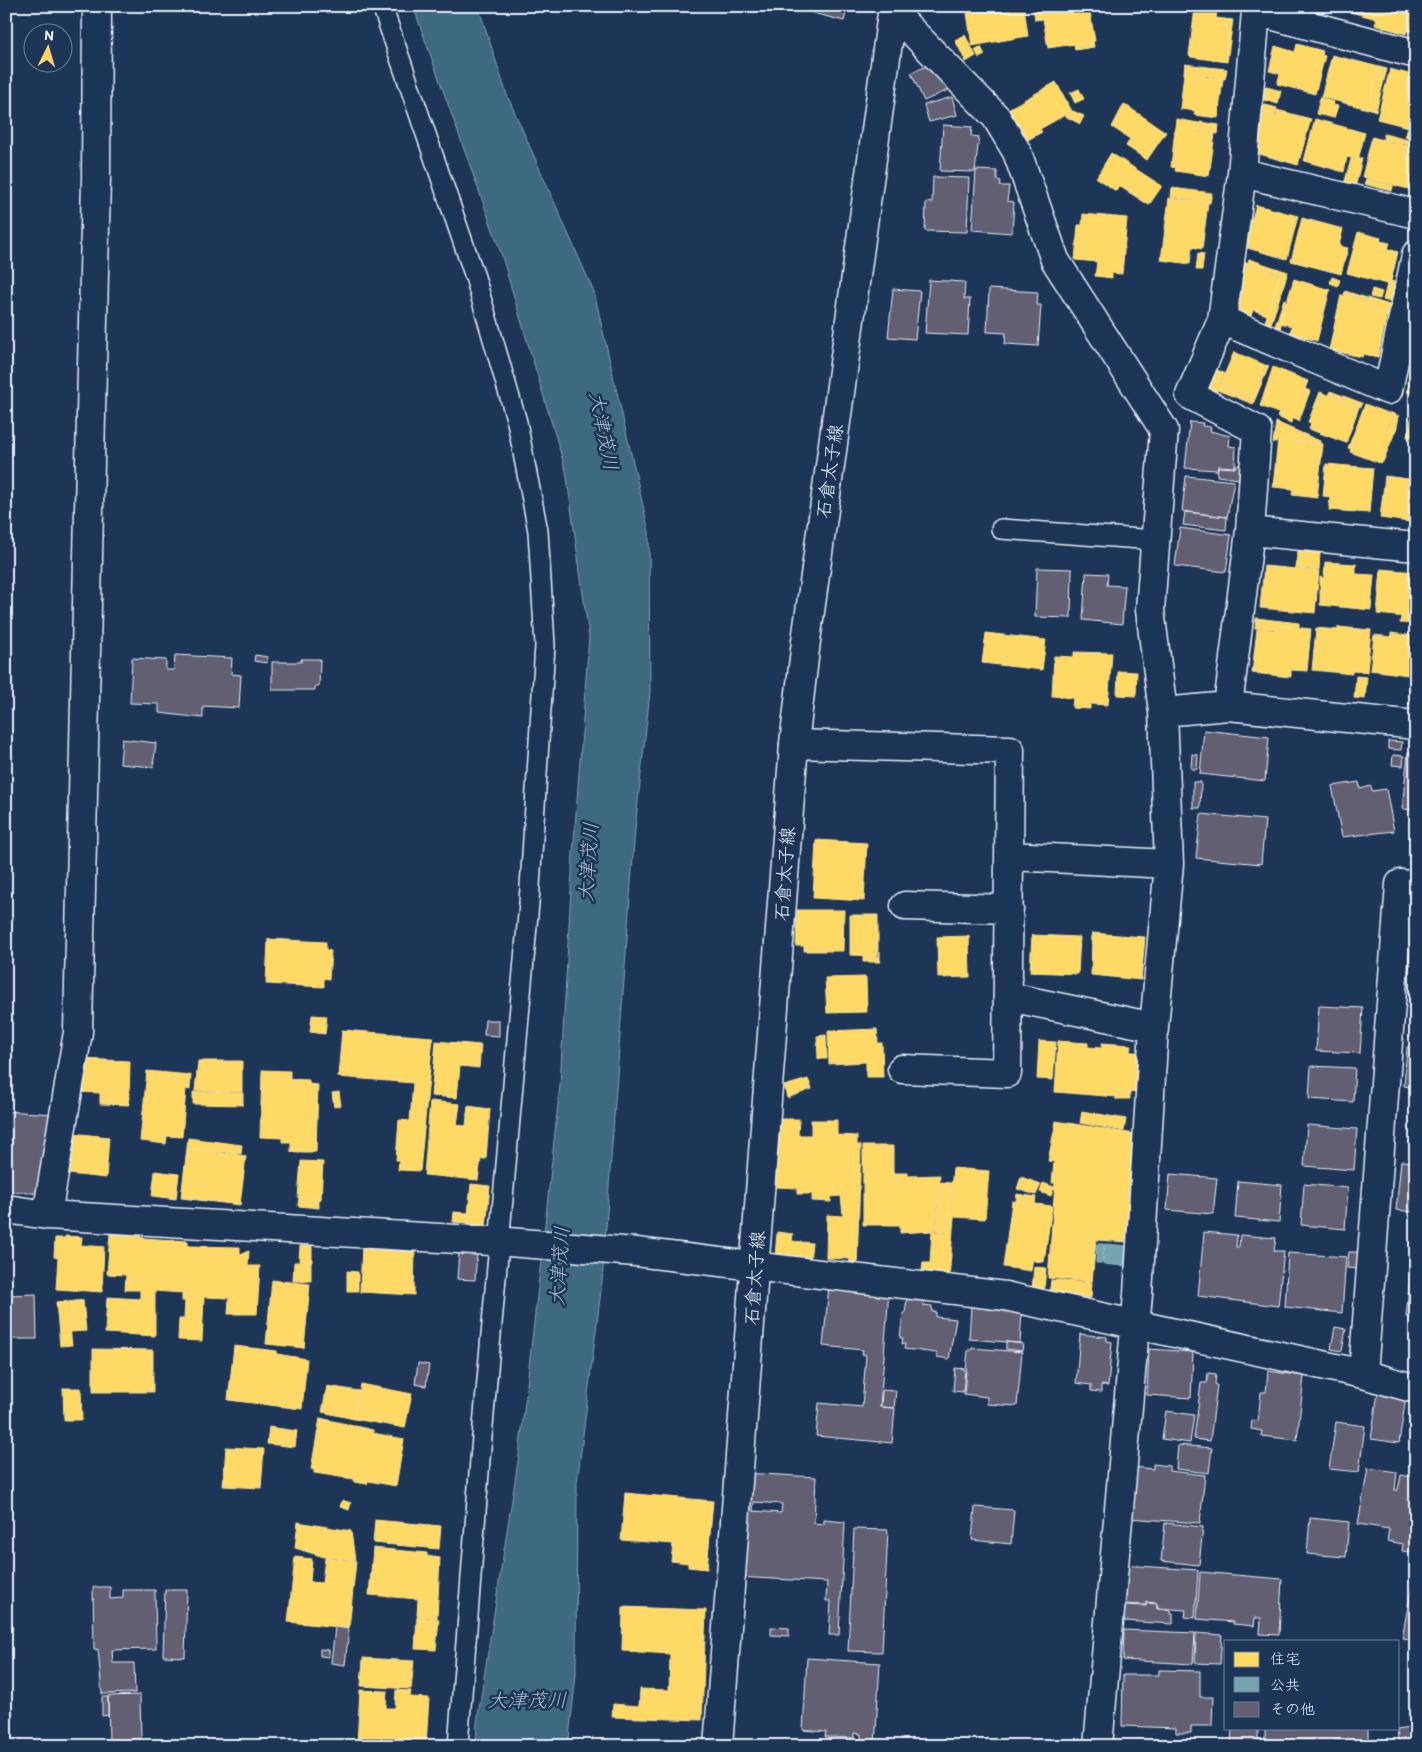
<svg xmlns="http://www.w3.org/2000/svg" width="1422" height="1752" viewBox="0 0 1422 1752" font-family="Itim,'Klee One',sans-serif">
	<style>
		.water { fill: #3e6a81; stroke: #82a0b1 }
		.homes { fill: #ffd966; stroke: #f8e092 }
		.public { fill: #76a5af; stroke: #98bcc5 }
		.building { fill: #635e73; stroke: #e8f1f8; fill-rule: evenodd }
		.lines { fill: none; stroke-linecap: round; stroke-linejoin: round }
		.lane-casing { stroke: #e8f1f8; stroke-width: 22 }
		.street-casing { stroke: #e8f1f8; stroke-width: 31 }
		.secondary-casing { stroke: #e8f1f8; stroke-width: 31 }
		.lane { stroke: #1d3557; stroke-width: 19 }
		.street { stroke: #1d3557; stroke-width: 28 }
		.secondary { stroke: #1d3557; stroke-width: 28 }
		.labels { text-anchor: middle; stroke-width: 5; stroke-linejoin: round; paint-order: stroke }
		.street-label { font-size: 19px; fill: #e8f1f8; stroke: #1d3557 }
		.water-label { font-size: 20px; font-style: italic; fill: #acc2ce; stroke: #1d3557 }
	</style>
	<rect width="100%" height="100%" fill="#1d3557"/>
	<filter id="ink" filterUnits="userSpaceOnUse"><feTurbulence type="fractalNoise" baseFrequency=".02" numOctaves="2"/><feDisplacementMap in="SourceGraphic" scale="10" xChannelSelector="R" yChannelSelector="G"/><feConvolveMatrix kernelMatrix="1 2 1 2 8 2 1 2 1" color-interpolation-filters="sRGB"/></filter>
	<g filter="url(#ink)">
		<path class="water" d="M413,6H478L507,95L594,292L649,532L650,692L635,829L602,1282L577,1483L576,1675L568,1746H476L477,1722L519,1455L544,1234L560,1085L573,854L589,637L566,471L500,250Z"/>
		<path class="homes" d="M1006,6H1024L1028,36L972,46L967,13Z
			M1033,6H1089L1095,41L1048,48L1043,19L1035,20Z
			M1352,6H1414L1406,34L1375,25L1377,19L1350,12Z
			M1415,6H1416V33L1408,31Z
			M1195,8L1217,11L1216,18L1233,20L1227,62L1191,57L1189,55Z
			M965,35L976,56L966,62L955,40Z
			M1093,41L1094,47L1075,50L1074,44Z
			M1297,44L1323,51L1322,55L1325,56L1315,94L1277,84L1280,74L1269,71L1275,46L1295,52Z
			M981,47L985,55L979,58L975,50Z
			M1332,55L1379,67L1368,109L1321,97Z
			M1185,64L1208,67L1206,77L1223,79L1218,118L1194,115L1195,111L1180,109Z
			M1208,67L1227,69L1225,79L1207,76Z
			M1379,67L1387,69L1376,111L1368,108Z
			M1390,69L1416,76V129L1377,119Z
			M1056,82L1072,111L1040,129L1042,132L1026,141L1008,109Z
			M1260,85L1281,91L1278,104L1257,98Z
			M1079,89L1084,99L1075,103L1070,93Z
			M1320,98L1334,102L1333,105L1338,106L1334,118L1316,114Z
			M1258,103L1277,108L1275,115L1255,113Z
			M1124,104L1166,132L1147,160L1126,146L1130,139L1112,127Z
			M1277,110L1311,119L1298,165L1252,152L1262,113L1276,116Z
			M1073,111L1084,116L1080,124L1065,116Z
			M1176,119L1199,123L1198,132L1215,134L1209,176L1175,171L1176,168L1171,167Z
			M1315,119L1365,133L1358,160L1347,157L1344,172L1304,161Z
			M1200,122L1219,125L1218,134L1198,131Z
			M1408,128L1416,130V140L1405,137Z
			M1384,134L1416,142V154L1407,150L1409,145L1383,139Z
			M1372,137L1408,146L1406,150L1411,152L1410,155L1416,157V191L1362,177Z
			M1111,153L1162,186L1149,205L1119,186L1116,191L1096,178Z
			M1358,158L1362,159L1354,192L1343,188L1351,159L1358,161Z
			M1366,179L1393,186L1392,191L1364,184Z
			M1172,188L1212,193L1210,203L1171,197Z
			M1169,198L1208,203L1202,249L1192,247L1190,264L1161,260Z
			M1256,205L1298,216L1287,259L1240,246L1248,219H1252Z
			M1083,214L1127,218L1122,274L1112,273V278L1095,276L1097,262L1075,260L1078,225H1082Z
			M1302,218L1343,229L1339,246L1348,248L1341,274L1291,261Z
			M1358,232L1381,238L1380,241L1390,243L1388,249L1398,252L1390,285L1347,273Z
			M1198,253L1204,254L1202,270H1196Z
			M1249,259L1288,272L1270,327L1264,325L1280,274L1245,263L1248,262Z
			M1244,263L1280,275L1267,315L1253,310L1251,316L1238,311L1239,304L1233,302Z
			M1332,277L1340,280L1338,286L1330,283Z
			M1294,279L1330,290L1317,341L1290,333L1292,326L1280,323Z
			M1391,281L1398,283L1394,303L1383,300L1387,284L1391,286Z
			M1372,289L1382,292L1380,299L1370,297Z
			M1345,291L1370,299V300L1344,295Z
			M1341,295L1370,301L1367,310L1387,314L1378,357L1363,354L1362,357L1329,350Z
			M1284,299L1286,300L1280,330L1274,329Z
			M1370,299L1393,306L1391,317L1387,316V314L1368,310Z
			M1234,352L1265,365L1252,398L1220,385Z
			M1266,365L1269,366L1253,404L1217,390L1216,393L1209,390L1217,370L1224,373L1219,385L1252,399Z
			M1273,367L1308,381L1305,389L1310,391L1299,421L1260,406Z
			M1410,377L1416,378V394L1407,392Z
			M1330,391L1362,403L1361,407L1329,395Z
			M1320,392L1359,407L1346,443L1309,429L1311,423L1308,422Z
			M1416,396V431L1409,430Z
			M1365,404L1393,415L1387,429L1395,432L1383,462L1380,463L1350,452L1351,449L1348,448Z
			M1389,412L1399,416L1396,432L1388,429L1394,415Z
			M1279,413L1292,418L1291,423L1277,417Z
			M1276,422L1320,441V443L1277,439L1276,443H1273Z
			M1408,430L1416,432V439L1407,437Z
			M1278,439L1323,444L1317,498L1292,495L1293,489L1273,487Z
			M1326,464L1373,468L1369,513L1329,510L1330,497L1323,496Z
			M1385,476L1416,480V523L1380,518Z
			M1298,551L1320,553L1319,570L1296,568Z
			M1325,562L1356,564V574L1374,575L1371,610L1320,605V577L1324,578Z
			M1264,566L1319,571L1315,613L1260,608Z
			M1381,569L1416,572V618L1377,614Z
			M1401,617L1416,618V624L1400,623Z
			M1256,618L1299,623V627L1274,625L1273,629L1255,628Z
			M1275,625L1311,629L1307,671L1291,670V677L1252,673L1257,629L1274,630Z
			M1338,627L1371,630L1367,672L1352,671V674L1312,670L1316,628L1338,630Z
			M986,633L1046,640L1042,670L982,663Z
			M1391,633L1416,636V676L1370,670L1374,635L1391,637Z
			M1074,652L1112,653L1108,705L1090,704V709L1072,708L1073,698L1052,696L1054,656L1074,657Z
			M1118,671L1137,672L1136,696L1117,695Z
			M1356,676L1367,677L1365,699L1354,698Z
			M1412,681H1416V704H1409Z
			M816,840L867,843L864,901L813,898Z
			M797,910H844L843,951H804V946H796Z
			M850,915H878V956L850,955Z
			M1092,933L1145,937L1141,980L1091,975Z
			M1032,935L1080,937L1078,974L1030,972Z
			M969,936L970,977L938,978L937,937Z
			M268,939L326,942V950L331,951L329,979L324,978V987L266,984Z
			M880,952V962H863V956L879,957Z
			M866,977L867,1012L827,1013L825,978Z
			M312,1015L327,1016L325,1034L310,1032Z
			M877,1029L878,1043H882L883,1077H866V1062L829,1064L828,1031Z
			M342,1030L433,1037L420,1171L398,1170L399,1160H396L399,1120L410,1121L413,1083L338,1077Z
			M826,1035L827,1059H818L817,1036Z
			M436,1041L481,1045L479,1068L460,1066L457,1098L431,1096Z
			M1039,1041L1056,1042L1053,1080L1037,1079Z
			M1058,1041L1088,1043V1047L1102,1048V1043L1131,1045L1130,1052H1139V1093L1117,1091V1097L1055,1092Z
			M80,1059L130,1061L129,1105L100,1104V1093L78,1092Z
			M198,1061H242V1092L195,1091Z
			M262,1070L290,1071V1079L309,1080V1084L318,1085L316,1152H291V1142H282V1138L260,1137Z
			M147,1071L191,1075L190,1090L186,1089L182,1137L167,1136L166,1144L140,1141Z
			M808,1079L812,1089L787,1098L784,1086Z
			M1118,1091L1130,1092V1099H1115L1117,1097Z
			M193,1092L243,1093V1105L193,1104Z
			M339,1092L341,1105L334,1107L332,1093Z
			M430,1101L460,1104L457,1125L466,1126L468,1106L490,1109L486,1159H481L478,1180L424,1175Z
			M1082,1111L1126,1119L1124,1131L1080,1123Z
			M775,1119H799L798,1135H811V1120H837V1135L857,1136V1145H861L857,1267L849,1266L850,1259L826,1258L827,1215L843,1216L841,1196L831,1197V1202L812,1201V1194H797V1188L776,1187L777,1139Z
			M1056,1121L1135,1134L1128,1242L1096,1240L1092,1282L1048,1278L1055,1183H1052L1054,1162L1048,1161Z
			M72,1133L109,1137L106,1178L68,1174Z
			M188,1138L242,1145L241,1154L187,1148Z
			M863,1146H893V1173H908V1176L940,1175L935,1232L947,1233L953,1168L989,1171L985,1219L954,1217L949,1279L921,1277L923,1263H930L932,1231L900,1233V1225H863Z
			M187,1148L246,1156L240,1205L181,1198Z
			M301,1161L323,1162L321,1199L298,1198Z
			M155,1171L179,1174L176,1199L152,1196Z
			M1021,1177L1041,1184L1036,1195L1017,1189Z
			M940,1182L951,1183L947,1232L936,1231Z
			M1043,1183L1054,1187L1051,1196L1040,1192Z
			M471,1184L490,1186L486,1226L467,1224Z
			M1017,1194L1036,1197L1035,1204L1016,1201Z
			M299,1198L319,1199V1208L298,1206Z
			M1012,1201L1052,1206L1044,1262L1034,1261L1033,1257L1031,1271L1003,1267Z
			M454,1212L468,1213L467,1223L453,1222Z
			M777,1232L793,1234L792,1241L812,1243L810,1261L775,1258Z
			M110,1233L131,1234L144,1238L188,1241V1246L240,1247V1254L249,1251L248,1266H260L257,1314H228L229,1298L204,1297L202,1341L178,1340L179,1319H184L185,1301H182V1293L155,1291V1336L105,1333L107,1297L140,1299V1290H125L126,1275L107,1274Z
			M65,1236L82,1237L81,1245L104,1247L102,1292L56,1289L58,1258L54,1257L55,1238H65Z
			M362,1245L415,1248L414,1295L360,1292Z
			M300,1246H312V1262L299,1261Z
			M294,1262H311V1281H293Z
			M1034,1267L1046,1268L1044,1290L1032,1289Z
			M347,1271L358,1272V1291H347Z
			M272,1280L310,1284L304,1348L266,1344Z
			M1051,1280L1092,1283L1091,1298L1049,1295Z
			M83,1300L86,1331L71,1332L68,1302Z
			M67,1301L72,1345L60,1346L56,1302Z
			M234,1346L277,1351V1354L307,1359L302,1409L228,1400Z
			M93,1349L153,1350V1392H93Z
			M361,1384L412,1394L405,1428L354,1419Z
			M327,1386L359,1391L354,1419L322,1412Z
			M63,1388H81L82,1420H64Z
			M320,1418L373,1430V1433L404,1439L396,1486L368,1481L367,1484L354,1482V1479L314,1473V1470L311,1469Z
			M269,1427L297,1431L295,1447L267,1444Z
			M226,1447L264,1449L261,1488L223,1486Z
			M625,1493L713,1501L707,1569L688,1567V1563L671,1561L673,1544L621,1540Z
			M342,1500L351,1503L349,1510L340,1507Z
			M375,1520L441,1526L439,1549L373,1543Z
			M298,1522L351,1531L355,1560L324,1557L295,1548Z
			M373,1548L427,1553V1556L440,1558L437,1618L417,1616L418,1599L369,1595Z
			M295,1557L312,1559L310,1582L322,1583L325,1558L356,1561L349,1628L288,1622Z
			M623,1607L706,1610L702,1720L612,1717L613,1704L639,1706L640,1689L669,1690L670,1654L622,1651Z
			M417,1617L439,1619L436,1650L415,1649Z
			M363,1658L414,1661L411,1689L361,1686Z
			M360,1690L387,1691L386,1708H395L396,1690L411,1691L410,1697L429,1698L426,1745L431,1746L357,1743Z"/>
		<path class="public" d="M1097,1244H1104L1102,1263H1096Z
			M1105,1244L1126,1246L1124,1266L1103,1264Z"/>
		<path class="building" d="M786,6H848L844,21Z
			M935,62L948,90L924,101L911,73Z
			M952,97L957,115L929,122L924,105Z
			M943,125L972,127L971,136L979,137L975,172L940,171Z
			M976,170L997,171V180L1001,181L1000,186H1009L1007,201L1014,202L1012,233L972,230Z
			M933,177L969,178L967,232L925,231L926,202L932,203Z
			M929,280L965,282L964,299H970L968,335L925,333Z
			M893,289L920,291L915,339L888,337Z
			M989,289L1038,292L1037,305H1041L1038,346L1005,344L1006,333L987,332Z
			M1190,422L1203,423L1202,426L1211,427L1210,431L1230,436L1229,446L1236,447L1235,467L1218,466L1217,470L1185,468Z
			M1235,465H1240L1239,479L1217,476L1218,467L1235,468Z
			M1186,476L1234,481L1227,517L1182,511Z
			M1185,512L1227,517L1226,530L1183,525Z
			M1180,528L1231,535L1226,572L1175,566Z
			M1037,568L1072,569L1071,618L1035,617Z
			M1086,573L1108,574L1107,585L1125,586L1122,624L1083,620Z
			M175,655L232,658L231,674L241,675L239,708L203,706V718L159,713V704L130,703L132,658L166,660V670H174Z
			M255,655L268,657L267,663L254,661Z
			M301,659H320L319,686H315V690H272V662H301Z
			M1204,730L1269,737L1265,781L1200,774Z
			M122,739L156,743L153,767L120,764Z
			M1388,741L1402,742L1401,750L1388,749Z
			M1408,752L1416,753V810L1402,809Z
			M1192,754L1198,755L1197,769H1191Z
			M1393,755L1404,756L1403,766L1392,765Z
			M1193,782H1201L1200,808H1193Z
			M1359,782L1360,789L1371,786L1372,791L1386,789L1394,831L1342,837L1332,786Z
			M1201,814L1265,820L1261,864L1196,858Z
			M1410,917L1416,918V965L1405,964Z
			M1319,1006L1363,1008L1360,1053L1316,1051Z
			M485,1020H499V1036L484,1035Z
			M1407,1047L1416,1048V1088L1404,1086Z
			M1311,1066L1355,1068L1353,1102L1309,1099Z
			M6,1111L53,1114L44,1194L9,1191L11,1169H6Z
			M1307,1125L1357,1129L1354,1170L1304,1166Z
			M1401,1161L1416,1162L1414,1212L1396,1210Z
			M1170,1174L1217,1178L1213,1214L1167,1210Z
			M1238,1181L1282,1185L1279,1222L1235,1218Z
			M1304,1184L1348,1188L1345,1229L1301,1225Z
			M1204,1232L1237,1235L1236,1247H1239L1240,1235L1276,1238L1274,1251H1284L1278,1306L1198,1296Z
			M1413,1248H1416V1318L1406,1317Z
			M1349,1252H1360L1359,1269L1347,1268Z
			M459,1253L477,1254L475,1280L457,1279Z
			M1288,1253L1346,1257L1342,1313L1285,1307Z
			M829,1286L889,1291L880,1407L895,1408L892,1443L816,1436L819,1403L862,1407L866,1355L862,1354L863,1350L823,1346Z
			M36,1294L37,1339H6V1295Z
			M907,1298L924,1300L923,1305L932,1306V1312H936V1317L956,1319L949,1359L937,1357V1353L904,1349L905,1344H902L903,1338H900L903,1313H905Z
			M971,1306L1022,1310L1020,1343L969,1339Z
			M1335,1327L1346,1329L1342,1351L1331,1349Z
			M1080,1334L1107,1337V1341L1112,1342L1108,1386L1101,1385V1392L1091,1391V1385L1076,1383Z
			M1006,1342L1023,1344L1022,1351L1006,1349Z
			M972,1348L1022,1352L1017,1406L987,1404V1397L964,1394L968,1350H972Z
			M1149,1349L1193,1352L1191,1398L1147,1395Z
			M418,1363L429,1365L426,1386L415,1384Z
			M955,1368L965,1369L963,1392L953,1391Z
			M1268,1371L1304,1376L1297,1440L1261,1436L1262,1431L1251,1429L1252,1420L1258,1421L1261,1392H1266Z
			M1208,1373L1216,1374L1215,1384L1217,1385L1210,1441L1194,1439L1201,1383H1207Z
			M882,1390L896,1391L894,1408L881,1407Z
			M1378,1392L1406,1397L1399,1443L1371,1439Z
			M1166,1411L1194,1415L1190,1443L1162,1439Z
			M1336,1422L1365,1426L1359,1472L1329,1469Z
			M1178,1445L1212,1448L1209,1473L1176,1469Z
			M1153,1464L1169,1466V1471L1205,1475L1200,1523L1127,1518L1133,1467L1153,1469Z
			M1368,1468L1397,1472L1395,1490H1398L1401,1475L1416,1478V1553L1402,1551L1403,1544L1387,1541L1389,1529L1358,1524Z
			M743,1473L816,1477L814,1523L824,1524V1520L845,1522L839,1635H829L831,1601H826L827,1582L737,1577ZM754,1502L782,1504L781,1513L753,1511Z
			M975,1507L1014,1510L1011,1544L972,1540Z
			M1310,1518L1349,1522L1346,1557L1307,1554Z
			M1165,1523L1203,1527L1199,1565L1161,1561Z
			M854,1529L888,1530L882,1652L848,1651Z
			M1123,1565L1198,1570L1195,1618L1185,1617L1186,1610L1157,1608V1603L1146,1602V1605L1120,1604Z
			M1200,1572L1282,1579L1279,1635L1260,1634L1261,1618H1255L1254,1626L1233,1624V1622L1197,1619Z
			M1413,1580L1416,1581V1640L1402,1638Z
			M93,1587H110V1599L123,1598V1590H155L156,1649L112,1650L113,1663H134L135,1693L102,1694L98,1649L94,1650Z
			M165,1590H187L185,1657L163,1656Z
			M1147,1603L1157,1604V1609L1171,1610V1614H1173V1624L1124,1621L1125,1605L1146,1606Z
			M335,1627L349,1629L345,1665L331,1663Z
			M771,1627L789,1628V1636L771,1635Z
			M1124,1630L1195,1633L1193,1664L1123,1660Z
			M1196,1633L1222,1635L1220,1664L1195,1663Z
			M320,1649L329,1650V1657L320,1656Z
			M807,1658L880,1663L875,1746H861V1734L854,1733V1738L825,1737L826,1732L803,1730Z
			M1159,1670L1200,1671V1697H1213L1212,1726H1191V1733H1176V1728L1122,1726L1123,1675H1159Z
			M140,1695L141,1739L109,1740L108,1696Z
			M102,1697H108V1715L102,1716Z
			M1416,1727V1746H1399L1397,1730Z
			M1232,1728H1258V1746H1231Z
			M1265,1728H1368V1741L1334,1740V1745H1313V1740H1265Z"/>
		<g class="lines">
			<g class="lane-casing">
				<path id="lane" d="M382,6L475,277L517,422L538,531L545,645L529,903L480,1460L458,1746
					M1001,529L1155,540"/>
			</g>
			<g class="street-casing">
				<path id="street" d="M893,12L996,117L1017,152L1055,260L1164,430L1150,610L1163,712L1169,864L1154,1027L1138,1294L1098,1746
					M1242,173L1416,214
					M1222,320L1388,390L1416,255
					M1250,531L1416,547
					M1228,706L1250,531L1257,430L1190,395L1222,320L1242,173L1256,11L1416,54
					M1163,712L1228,706L1416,725
					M794,744L1010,750L1007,1073L902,1069
					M1009,856L1169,864
					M905,906L1009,909
					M1009,997L1154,1027
					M6,1209L47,1215L508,1242L636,1252L1005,1296L1363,1374L1416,1389
					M47,1215L78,1032L96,178L97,6
					M1363,1374L1400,884L1416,886"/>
			</g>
			<g class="secondary-casing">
				<path id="secondary" d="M718,1746L794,744L806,641L893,6"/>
			</g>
			<use href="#lane" class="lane"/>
			<use href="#street" class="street"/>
			<use href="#secondary" class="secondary"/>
		</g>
	</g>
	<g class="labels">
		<g class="street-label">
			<text transform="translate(829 471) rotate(-82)" y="7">石倉太子線</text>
			<text transform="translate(784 874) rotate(-86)" y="7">石倉太子線</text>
			<text transform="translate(754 1278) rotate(-86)" y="7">石倉太子線</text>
		</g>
		<g class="water-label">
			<text transform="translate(604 431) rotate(79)" y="7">大津茂川</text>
			<text transform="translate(588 862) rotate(-86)" y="7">大津茂川</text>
			<text transform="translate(559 1266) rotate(-86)" y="7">大津茂川</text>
			<text x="527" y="1707">大津茂川</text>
		</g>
	</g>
	<rect width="1422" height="1752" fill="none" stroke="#1d3557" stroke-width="25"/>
	<rect x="12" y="12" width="1397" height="1727" fill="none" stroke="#e8f1f8" stroke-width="2" filter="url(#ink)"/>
	<rect x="1224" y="1640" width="175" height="90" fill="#1d3557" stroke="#6e8097"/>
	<rect x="1234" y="1652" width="25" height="15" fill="#ffd966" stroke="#6e8097"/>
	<text x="1270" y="1664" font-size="15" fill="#e8f1f8">住宅</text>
	<rect x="1234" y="1677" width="25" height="15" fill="#76a5af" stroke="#6e8097"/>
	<text x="1270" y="1690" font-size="15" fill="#e8f1f8">公共</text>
	<rect x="1234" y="1702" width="25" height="15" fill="#635e73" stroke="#6e8097"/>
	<text x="1270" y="1714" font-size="15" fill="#e8f1f8">その他</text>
	<g transform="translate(48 48) rotate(5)"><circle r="24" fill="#1d3557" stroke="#6e8097"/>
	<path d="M0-4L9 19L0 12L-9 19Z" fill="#ffd166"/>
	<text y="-8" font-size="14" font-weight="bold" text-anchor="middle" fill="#e8f1f8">N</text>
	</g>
</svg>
